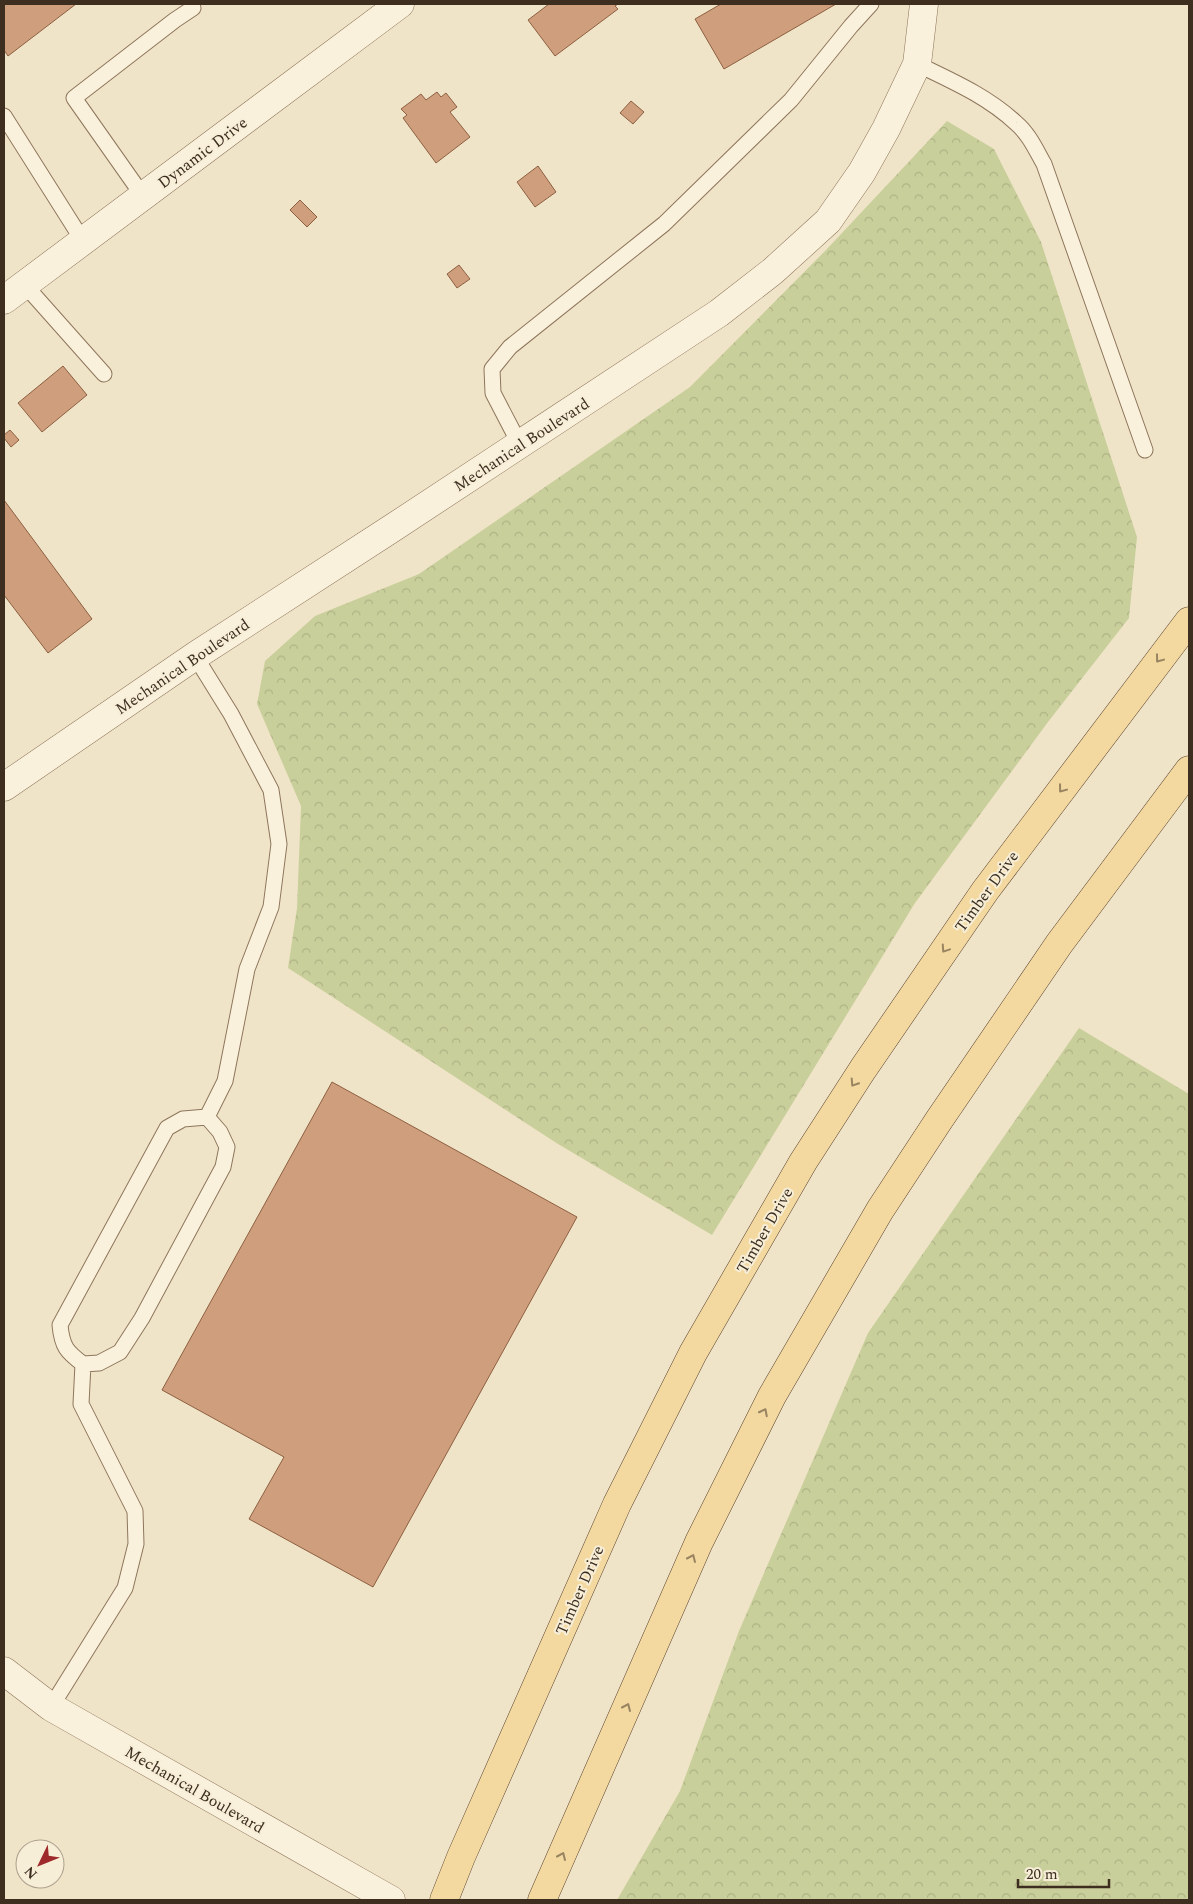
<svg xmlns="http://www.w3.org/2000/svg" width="1193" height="1904" viewBox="0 0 1193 1904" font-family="Spectral,serif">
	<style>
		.forest { fill: url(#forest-crowns) }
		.building { fill: #cf9f7d; stroke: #8d5f41 }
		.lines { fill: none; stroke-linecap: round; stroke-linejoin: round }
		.service-casing { stroke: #8d765c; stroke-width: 17 }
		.minor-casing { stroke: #8d765c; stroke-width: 29 }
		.tertiary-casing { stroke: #8d765c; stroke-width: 29 }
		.primary-casing { stroke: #5b4430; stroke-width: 29 }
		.service { stroke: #faf1dc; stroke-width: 15 }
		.minor { stroke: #faf1dc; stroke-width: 28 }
		.tertiary { stroke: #faf1dc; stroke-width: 28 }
		.primary { stroke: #f3d9a0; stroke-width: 28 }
		.oneway { stroke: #988460 }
		.labels { text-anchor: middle; stroke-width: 4; stroke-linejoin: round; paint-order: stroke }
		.street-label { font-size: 16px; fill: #3d2e20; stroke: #f7eed8 }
	</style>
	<defs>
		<pattern id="forest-crowns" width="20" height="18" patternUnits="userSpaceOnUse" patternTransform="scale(1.25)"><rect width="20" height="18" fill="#c9cf9b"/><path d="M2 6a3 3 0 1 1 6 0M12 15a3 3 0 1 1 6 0" fill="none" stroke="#aeb285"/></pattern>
	</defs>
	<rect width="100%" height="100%" fill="#f0e4c8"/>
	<path class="forest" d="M947,121L994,149L1041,242L1137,537L1129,618L1048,722L915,903L712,1235L558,1144L288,968L297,908L301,806L257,704L265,661L315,616L419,574L690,387L826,250Z
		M1079,1028L1189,1094V1900H617L680,1791L739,1631L868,1333Z"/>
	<path class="building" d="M4,4H76L8,56L4,50Z
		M549,4H618L615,6L618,9L555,56L528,20Z
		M721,4H836L724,69L695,19Z
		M437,92L441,97L446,93L457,107L450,112L470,137L436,163L403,118L407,115L401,109L421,94L426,100Z
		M631,101L644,112L633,124L620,113Z
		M538,166L556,192L535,207L517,182Z
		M300,200L317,217L307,227L290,210Z
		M459,265L470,279L457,288L447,274Z
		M63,366L87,395L42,432L18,403Z
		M10,430L19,440L11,447L4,438V435Z
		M4,500L92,619L48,653L4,595Z
		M332,1082L577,1217L373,1587L249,1519L284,1457L162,1390Z"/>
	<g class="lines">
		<g class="service-casing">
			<path id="service" d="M917,64C952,81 987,96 1016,123C1029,134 1036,150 1044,164L1145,450
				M4,116L83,241
				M143,196L74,98L175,20L193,8
				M24,284L104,374
				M520,445L493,393L492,369L510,347L664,224L791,100L851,26L871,4
				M195,656L231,714L271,790L279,844L271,907L247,969L225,1081L207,1117
				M207,1117L220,1132L227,1147L223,1167L142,1318L120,1352L99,1363L83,1364C67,1352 62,1347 60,1325L167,1128L183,1119Z
				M51,1707L125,1588L136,1544L135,1511L81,1404L83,1364"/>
		</g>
		<g class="minor-casing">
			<path id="minor" d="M4,300L400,4"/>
		</g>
		<g class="tertiary-casing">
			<path id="tertiary" d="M4,787L195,656L394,527L719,313L773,271L828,221L862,172L886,129L917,64L924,4
				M4,1671L51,1707L391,1900"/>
		</g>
		<g class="primary-casing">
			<path id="primary" d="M444,1900L461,1857L617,1504L693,1353L803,1162L863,1069L985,891L1189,621
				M542,1900L699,1542L772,1396L880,1210L939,1120L1059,944L1189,770"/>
		</g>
		<use href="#service" class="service"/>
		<use href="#minor" class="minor"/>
		<use href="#tertiary" class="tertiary"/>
		<use href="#primary" class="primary"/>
	</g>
	<defs><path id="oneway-chevron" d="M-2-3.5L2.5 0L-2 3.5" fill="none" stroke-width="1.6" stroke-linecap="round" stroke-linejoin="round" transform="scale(1.25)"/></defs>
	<g class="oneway">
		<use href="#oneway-chevron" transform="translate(1159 659) rotate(127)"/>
		<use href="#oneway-chevron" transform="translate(1062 789) rotate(127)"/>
		<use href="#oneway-chevron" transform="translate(945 949) rotate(124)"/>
		<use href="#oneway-chevron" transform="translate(854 1083) rotate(123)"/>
		<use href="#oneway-chevron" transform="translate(764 1412) rotate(-63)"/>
		<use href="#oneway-chevron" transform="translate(692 1558) rotate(-66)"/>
		<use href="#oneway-chevron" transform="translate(627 1707) rotate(-66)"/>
		<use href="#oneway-chevron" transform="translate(562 1856) rotate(-66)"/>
	</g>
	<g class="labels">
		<g class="street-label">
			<text transform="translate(202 152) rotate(-37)" y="6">Dynamic Drive</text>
			<text transform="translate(521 444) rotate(-33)" y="6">Mechanical Boulevard</text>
			<text transform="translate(182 666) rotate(-34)" y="6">Mechanical Boulevard</text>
			<text transform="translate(986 891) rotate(-54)" y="6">Timber Drive</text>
			<text transform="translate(764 1230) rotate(-60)" y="6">Timber Drive</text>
			<text transform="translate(579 1590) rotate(-66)" y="6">Timber Drive</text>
			<text transform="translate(195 1789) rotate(30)" y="6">Mechanical Boulevard</text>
		</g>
	</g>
	<rect width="1193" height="1904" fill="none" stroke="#3d2e20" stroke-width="10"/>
	<g transform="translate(40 1864) rotate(227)"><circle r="24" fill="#f7eed8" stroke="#ada18e"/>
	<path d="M0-4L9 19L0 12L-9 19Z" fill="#9e2a2b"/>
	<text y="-8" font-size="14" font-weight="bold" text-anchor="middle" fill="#3d2e20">N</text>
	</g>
	<path d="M1018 1879v8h91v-8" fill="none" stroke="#3d2e20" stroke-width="2.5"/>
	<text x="1026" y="1879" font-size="15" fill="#3d2e20" stroke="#f7eed8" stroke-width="4" paint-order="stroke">20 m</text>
</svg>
